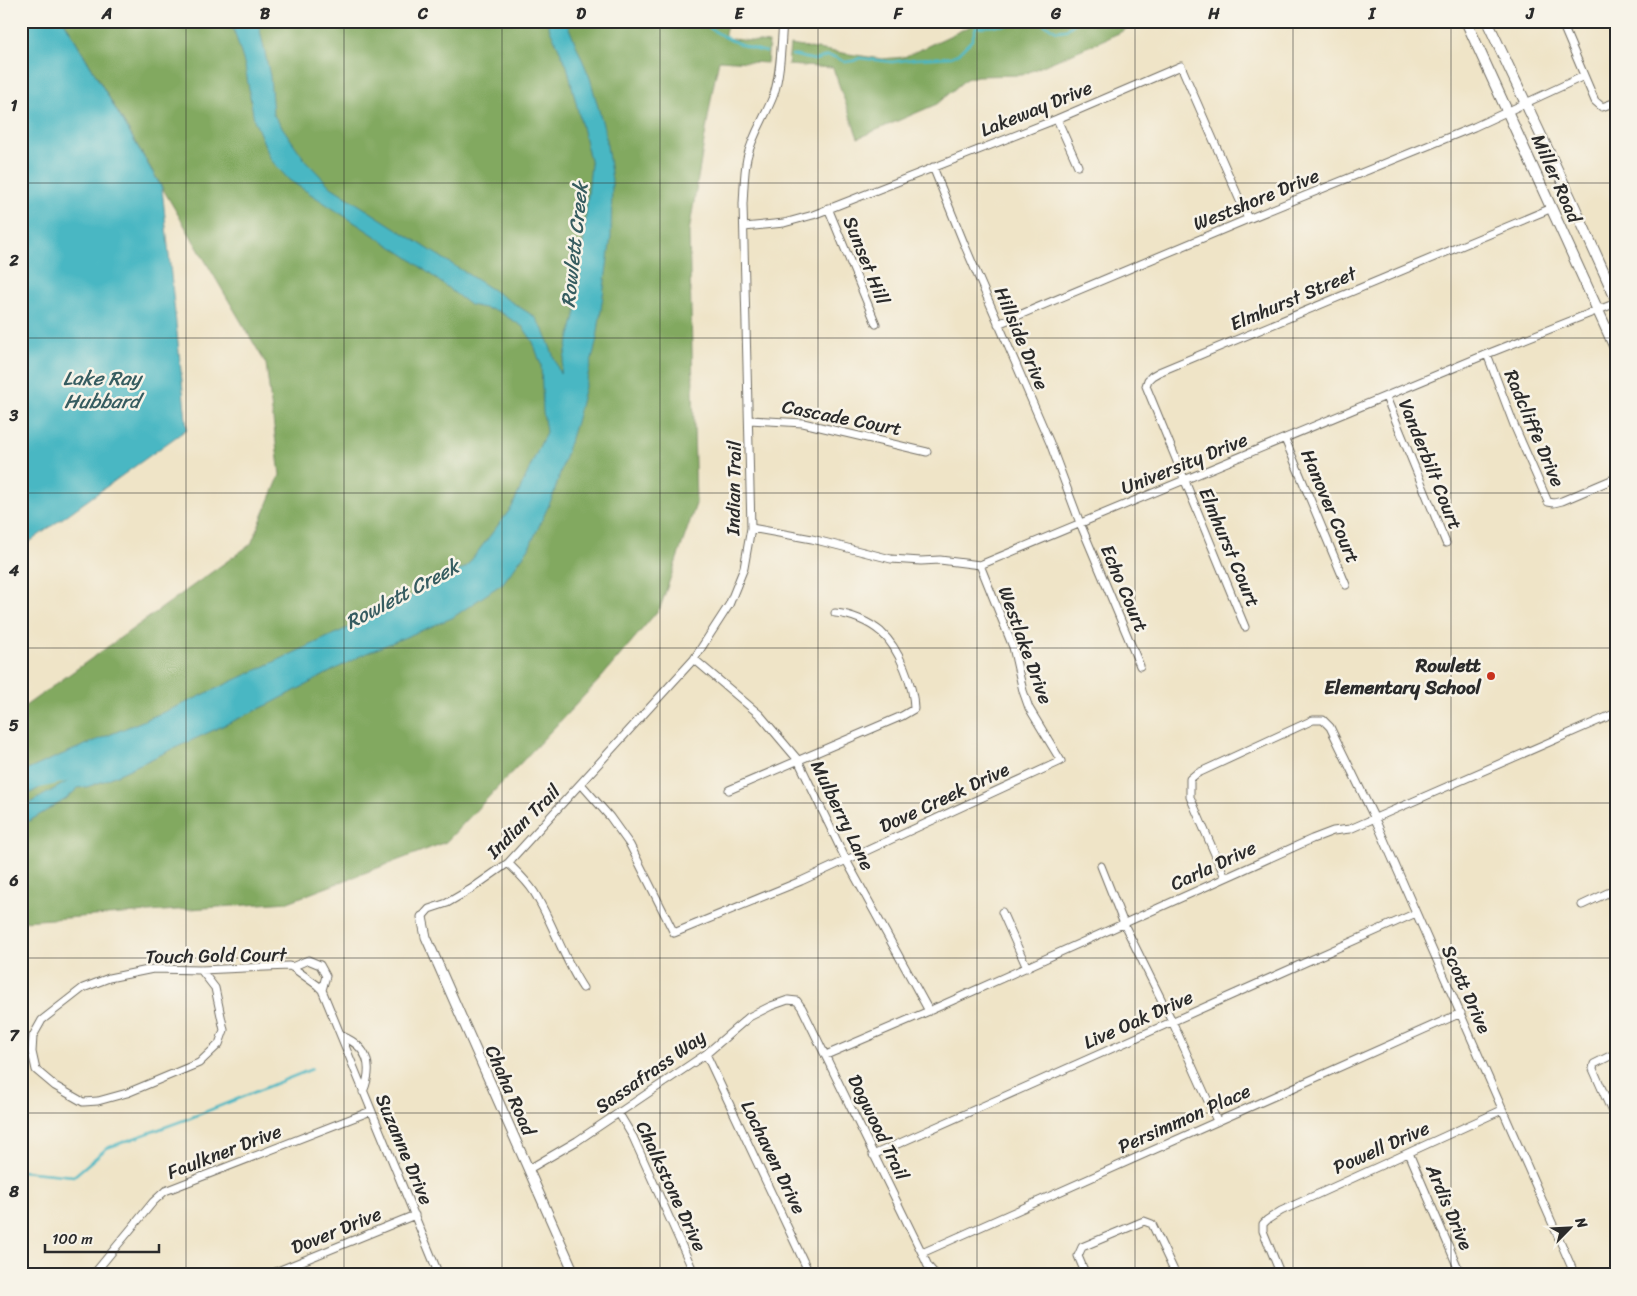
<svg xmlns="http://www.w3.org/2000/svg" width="1637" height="1296" viewBox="0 0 1637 1296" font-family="Sriracha,sans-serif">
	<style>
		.forest { fill: #82a960; stroke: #566a46 }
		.water { fill: #49b7c3; stroke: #3a7177 }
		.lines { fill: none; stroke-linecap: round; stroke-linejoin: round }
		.stream { stroke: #49b7c3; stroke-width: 2.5 }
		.river { stroke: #49b7c3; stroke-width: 14 }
		.minor-casing { stroke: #706c62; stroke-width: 9 }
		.tertiary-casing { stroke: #706c62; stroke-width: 11 }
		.secondary-casing { stroke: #706c62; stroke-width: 12 }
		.minor { stroke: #fff; stroke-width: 7 }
		.tertiary { stroke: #fff; stroke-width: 9 }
		.secondary { stroke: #fff; stroke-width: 10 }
		.grid { fill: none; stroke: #2b2b2b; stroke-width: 1; stroke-opacity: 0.55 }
		.poi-dot { fill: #c8321e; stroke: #f7f3e8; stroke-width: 2 }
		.labels { text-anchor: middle; stroke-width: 5; stroke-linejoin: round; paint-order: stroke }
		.street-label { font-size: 19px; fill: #2b2b2b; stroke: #f7f3e8 }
		.poi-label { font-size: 19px; font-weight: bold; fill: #2b2b2b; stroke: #f7f3e8; text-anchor: end }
		.water-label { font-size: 20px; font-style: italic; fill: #365c60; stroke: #f7f3e8 }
		.neatline { fill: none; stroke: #2b2b2b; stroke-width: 2 }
		.grid-label { font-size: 16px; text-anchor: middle; font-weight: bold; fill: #2b2b2b }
	</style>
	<rect width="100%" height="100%" fill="#f7f3e8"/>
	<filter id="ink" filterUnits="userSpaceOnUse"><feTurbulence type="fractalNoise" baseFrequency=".02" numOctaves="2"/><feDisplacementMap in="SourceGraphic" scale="10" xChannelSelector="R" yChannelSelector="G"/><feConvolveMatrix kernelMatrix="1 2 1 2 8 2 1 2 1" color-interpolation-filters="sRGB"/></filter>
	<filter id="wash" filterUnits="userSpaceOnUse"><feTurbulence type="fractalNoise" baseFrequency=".0096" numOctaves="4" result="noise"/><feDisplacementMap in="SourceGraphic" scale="20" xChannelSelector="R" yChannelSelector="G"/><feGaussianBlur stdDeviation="1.12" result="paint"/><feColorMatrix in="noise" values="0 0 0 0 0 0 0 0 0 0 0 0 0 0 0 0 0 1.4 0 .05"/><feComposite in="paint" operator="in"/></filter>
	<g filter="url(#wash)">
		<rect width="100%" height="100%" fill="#efe4c7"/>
		<path class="forest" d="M64,21H728L724,38L769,43L767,63L719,60L713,88L689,232L696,504L660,608L601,678L446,842L288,902L24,921L21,930V709L251,544L280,475L266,364Z
			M990,21H1139L1119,33L1022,75L977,76L966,79L937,104L858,138L833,68L788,65L790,45L882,59L904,57L977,23Z"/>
		<path class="water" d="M21,21H64L162,188L187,429L21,548Z
			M231,21H258L270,76L273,114L305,160L331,187L535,317L545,333L560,374L576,312L591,164L567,66L546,21H566L590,78L605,132L612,180L611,237L597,339L576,422L553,496L529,548L503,583L452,618L362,655L272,703L104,781L87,787L78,788L66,799L21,826V808L77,776L54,773L49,776L47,784L21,798V773L54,758L183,704L367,619L466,567L512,507L546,432L543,412L541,365L533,342L523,327L498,311L470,305L409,258L289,180L271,160L254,120L245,66Z"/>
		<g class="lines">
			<path class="stream" d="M700,21C721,37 740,46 766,52
				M792,55L815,60L827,56L835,57L845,62L853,61L860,58L892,62L914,59L951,57L958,54L972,40L976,27L1041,23L1057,31L1066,30L1075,23L1081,21
				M21,1171L74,1176L107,1148L190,1118L312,1069"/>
			<path class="river" d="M21,785L89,770"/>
		</g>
	</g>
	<g filter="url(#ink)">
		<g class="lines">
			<g class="minor-casing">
				<path id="minor" d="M1561,21L1595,101L1602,107L1616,102
					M1057,119L1078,166
					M933,167L965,246L1050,443L1080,523L1140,666
					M828,208L876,324
					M744,227L784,223L813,215L1057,119L1181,66L1248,219
					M998,324L1248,219L1474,127L1584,76
					M1487,354L1514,425L1548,502L1554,503L1562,501L1616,478
					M1386,397L1446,543
					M750,420L803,423L927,452
					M1285,439L1346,585
					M751,528L812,539L891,559L921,561L940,560L980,565L1487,354L1616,303
					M1245,627L1146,386L1148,380L1152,376L1159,372L1552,208
					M694,659L760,715L798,760L846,860L929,1011
					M581,784L610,817L630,845L674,933L801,881L1061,761L1029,708L1023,691L1013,647L980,565
					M729,790L902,716L914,709C914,686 899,648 881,632C869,622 851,614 835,613
					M508,863C517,872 527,881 534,892C553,923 563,958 583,988
					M1101,866L1124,924L1172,1021L1217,1121
					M1225,877L1190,797V779L1196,774L1313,720H1323L1330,727L1375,819L1575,1275
					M1582,905L1616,889
					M1002,912L1027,968
					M422,917L429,909L447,903L471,889L508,863L694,659L729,605L744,568L751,528L743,204C744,189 744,172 747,158C752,135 766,116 774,94C781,71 781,45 783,21
					M292,967L308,960L320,965L326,976L322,990
					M201,970L215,988L224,1030L219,1044L199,1063L127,1093L98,1101L83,1102L55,1086L36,1070L32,1052L33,1036L42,1020L83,988L109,978L153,969L201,970L289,966L292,967L317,985L322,990L439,1275
					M342,1036C368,1047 374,1066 363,1092
					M1616,1053L1594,1064L1593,1069L1616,1121
					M706,1054L810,1275
					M826,1055L929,1011L1312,839L1333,831L1350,829L1616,713
					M618,1112L633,1137L695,1275
					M1409,1153L1461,1275
					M873,1155L1416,913
					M529,1169L577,1141L706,1054L749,1017L771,1006L788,1000L797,1001L802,1008L922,1253L928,1266L936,1275
					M922,1253L1461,1013
					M93,1275L153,1202L165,1191L371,1111
					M268,1275L415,1215
					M1086,1275L1078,1256L1082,1247L1144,1221L1152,1224L1176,1275
					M1281,1275L1263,1231V1224L1267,1220L1281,1211L1502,1110"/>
			</g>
			<g class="tertiary-casing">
				<path id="tertiary" d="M422,917L426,937L575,1275"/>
			</g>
			<g class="secondary-casing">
				<path id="secondary" d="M1466,21L1616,350
					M1487,21L1571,199L1616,299"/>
			</g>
			<use href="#minor" class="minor"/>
			<use href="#tertiary" class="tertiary"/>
			<use href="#secondary" class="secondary"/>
		</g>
	</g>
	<path class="grid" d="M186,21V1275M344,21V1275M502,21V1275M660,21V1275M818,21V1275M977,21V1275M1135,21V1275M1293,21V1275M1451,21V1275M21,183H1616M21,338H1616M21,493H1616M21,648H1616M21,803H1616M21,958H1616M21,1113H1616"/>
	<circle class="poi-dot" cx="1491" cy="676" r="5"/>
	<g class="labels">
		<g class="street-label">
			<text transform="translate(1036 108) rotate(-22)" y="7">Lakeway Drive</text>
			<text transform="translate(1557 178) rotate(66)" y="7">Miller Road</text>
			<text transform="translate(1256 199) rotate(-22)" y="7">Westshore Drive</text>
			<text transform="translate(867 260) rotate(68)" y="7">Sunset Hill</text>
			<text transform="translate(1293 298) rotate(-23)" y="7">Elmhurst Street</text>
			<text transform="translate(1022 338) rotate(67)" y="7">Hillside Drive</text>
			<text transform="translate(842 417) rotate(11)" y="7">Cascade Court</text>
			<text transform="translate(1535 428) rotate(67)" y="7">Radcliffe Drive</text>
			<text transform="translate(1184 463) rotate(-22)" y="7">University Drive</text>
			<text transform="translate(1431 464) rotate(68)" y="7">Vanderbilt Court</text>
			<text transform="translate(733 488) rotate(-89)" y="7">Indian Trail</text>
			<text transform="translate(1331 506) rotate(67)" y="7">Hanover Court</text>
			<text transform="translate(1230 547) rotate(67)" y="7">Elmhurst Court</text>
			<text transform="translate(1125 588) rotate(67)" y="7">Echo Court</text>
			<text transform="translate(1026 645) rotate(70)" y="7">Westlake Drive</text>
			<text transform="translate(944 797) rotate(-25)" y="7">Dove Creek Drive</text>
			<text transform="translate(843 815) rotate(64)" y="7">Mulberry Lane</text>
			<text transform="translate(523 821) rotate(-45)" y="7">Indian Trail</text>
			<text transform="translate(1213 865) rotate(-25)" y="7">Carla Drive</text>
			<text transform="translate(216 955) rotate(-1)" y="7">Touch Gold Court</text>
			<text transform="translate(1467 989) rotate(66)" y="7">Scott Drive</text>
			<text transform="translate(1138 1019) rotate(-24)" y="7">Live Oak Drive</text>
			<text transform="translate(650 1071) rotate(-35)" y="7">Sassafrass Way</text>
			<text transform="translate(511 1090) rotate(66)" y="7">Chaha Road</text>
			<text transform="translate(1184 1118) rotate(-24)" y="7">Persimmon Place</text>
			<text transform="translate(879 1127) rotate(64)" y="7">Dogwood Trail</text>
			<text transform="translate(1381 1147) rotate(-24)" y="7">Powell Drive</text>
			<text transform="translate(405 1149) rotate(67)" y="7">Suzanne Drive</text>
			<text transform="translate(224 1151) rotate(-21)" y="7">Faulkner Drive</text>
			<text transform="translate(774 1157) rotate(64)" y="7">Lochaven Drive</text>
			<text transform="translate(672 1186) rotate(65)" y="7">Chalkstone Drive</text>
			<text transform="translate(1450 1207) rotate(67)" y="7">Ardis Drive</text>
			<text transform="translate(336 1230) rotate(-22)" y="7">Dover Drive</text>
		</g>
		<g class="poi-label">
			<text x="1481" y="672">Rowlett<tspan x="1481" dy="22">Elementary School</tspan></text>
		</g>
		<g class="water-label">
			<text transform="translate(574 245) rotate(-84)" y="7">Rowlett Creek</text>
			<text x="102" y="385">Lake Ray<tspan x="102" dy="23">Hubbard</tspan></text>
			<text transform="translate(402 594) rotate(-28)" y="7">Rowlett Creek</text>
		</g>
	</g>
	<rect width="1637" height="1296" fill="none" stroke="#f7f3e8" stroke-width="55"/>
	<g transform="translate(1570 1228) rotate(66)" stroke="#f7f3e8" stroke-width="4" paint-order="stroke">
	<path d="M0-4L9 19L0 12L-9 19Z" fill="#2b2b2b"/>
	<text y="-8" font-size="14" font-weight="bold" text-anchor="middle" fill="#2b2b2b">N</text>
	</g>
	<path d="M45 1244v8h114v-8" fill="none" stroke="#2b2b2b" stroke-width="2.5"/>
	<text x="52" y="1244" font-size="15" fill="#2b2b2b" stroke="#f7f3e8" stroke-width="4" paint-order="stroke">100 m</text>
	<rect x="28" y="28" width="1582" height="1240" class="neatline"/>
	<g class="grid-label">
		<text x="107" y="19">A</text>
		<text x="265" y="19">B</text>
		<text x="423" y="19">C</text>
		<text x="581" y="19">D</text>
		<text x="739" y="19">E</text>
		<text x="898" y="19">F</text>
		<text x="1056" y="19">G</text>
		<text x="1214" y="19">H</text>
		<text x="1372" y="19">I</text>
		<text x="1530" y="19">J</text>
		<text x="14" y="111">1</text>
		<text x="14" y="266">2</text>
		<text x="14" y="421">3</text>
		<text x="14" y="576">4</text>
		<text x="14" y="731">5</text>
		<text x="14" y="886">6</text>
		<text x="14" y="1041">7</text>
		<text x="14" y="1197">8</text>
	</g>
</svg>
